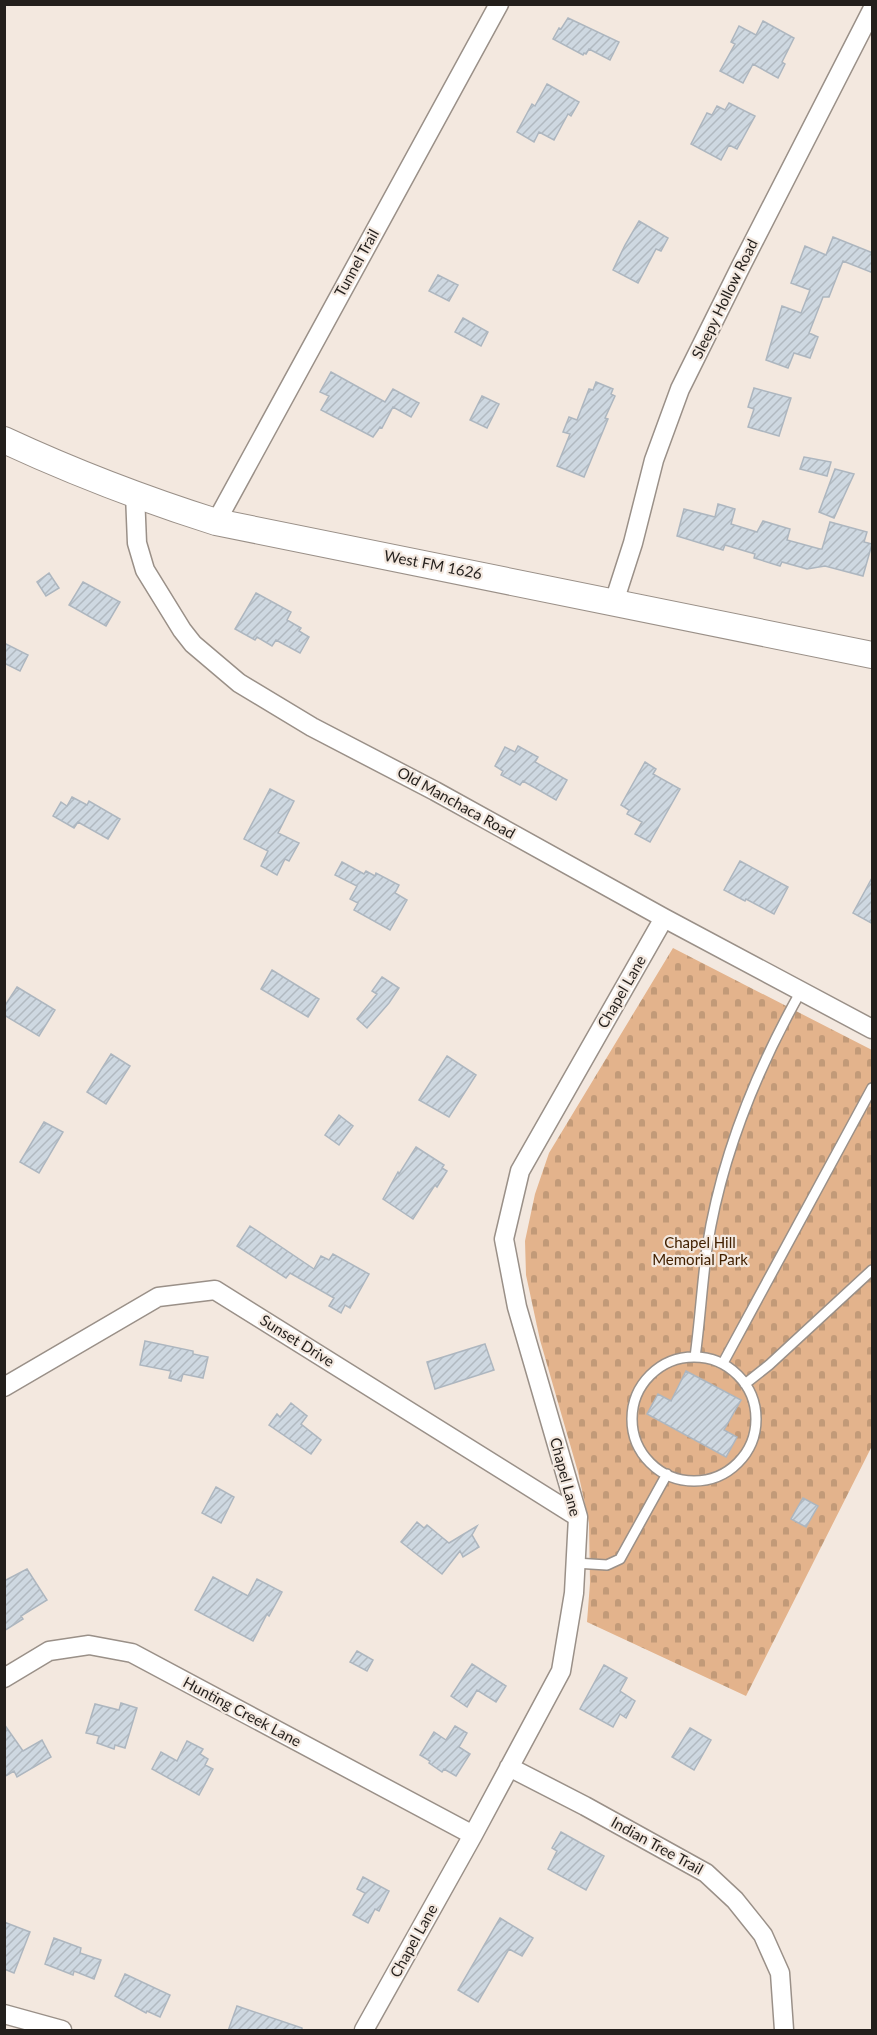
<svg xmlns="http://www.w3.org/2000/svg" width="877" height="2035" viewBox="0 0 877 2035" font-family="Lato,sans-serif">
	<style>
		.cemetery { fill: url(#cemetery-stones) }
		.building { fill: url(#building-hatch); stroke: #adb6bf; stroke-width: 1.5 }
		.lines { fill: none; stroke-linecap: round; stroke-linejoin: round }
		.lane-casing { stroke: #9a9088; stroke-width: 12 }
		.street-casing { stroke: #9a9088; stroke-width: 21 }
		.secondary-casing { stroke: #9a9088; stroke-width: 28 }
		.lane { stroke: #fff; stroke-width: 9 }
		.street { stroke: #fff; stroke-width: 18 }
		.secondary { stroke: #fff; stroke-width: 26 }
		.labels { text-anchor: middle; stroke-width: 4.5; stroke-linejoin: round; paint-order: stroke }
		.street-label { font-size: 15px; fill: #231f1c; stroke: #f3e8df }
		.park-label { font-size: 15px; fill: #412000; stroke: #f3e8df }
	</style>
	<defs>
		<pattern id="cemetery-stones" width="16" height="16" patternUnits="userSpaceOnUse" patternTransform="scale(1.5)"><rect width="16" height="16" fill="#e3b38c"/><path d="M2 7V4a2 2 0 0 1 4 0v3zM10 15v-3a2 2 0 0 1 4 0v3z" fill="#c29a78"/></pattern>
		<pattern id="building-hatch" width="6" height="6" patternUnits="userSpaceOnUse" patternTransform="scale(1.5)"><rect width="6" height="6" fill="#ced8e1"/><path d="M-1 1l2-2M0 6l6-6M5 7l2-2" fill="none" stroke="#b1b9c0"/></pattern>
	</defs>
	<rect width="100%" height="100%" fill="#f3e8df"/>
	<path class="cemetery" d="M673,948L872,1050V1446L746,1696L587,1622L590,1583L589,1523L578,1472L540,1340L526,1275L525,1241L535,1194L549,1153Z"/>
	<path class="building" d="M568,18L619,42L610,60L589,49L586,54L584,53L583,55L553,39L559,28L561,29Z
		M763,21L794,38L782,62L785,64L778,78L753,64L743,83L720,71L735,44L731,42L739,26L756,35Z
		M547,84L579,102L571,116L568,114L554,140L539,132L534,142L517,132L532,104L535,106Z
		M729,103L755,116L737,149L729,145L721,160L691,144L707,113L712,115L717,106L725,110Z
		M639,221L668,238L661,251L656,249L638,283L613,270L625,245Z
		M833,237L873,253V273L843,261L829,297H823L809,333L818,337L810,358L794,353L788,368L766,360L782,306L801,313L810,290L791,283L805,246L826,255Z
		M438,275L458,285L449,301L429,291Z
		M463,318L488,332L481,346L455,332Z
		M331,372L385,402L393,389L419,403L411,417L393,407L382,428L380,427L373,437L321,410L329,396L320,392Z
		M596,382L613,389L611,394L615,396L605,418L608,419L584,477L557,466L570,434L563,432L569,417L577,420L589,389L593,390Z
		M754,388L791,398L779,436L748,427L754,409L748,407Z
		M482,396L499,404L487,428L470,420Z
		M804,457L831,462L827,476L800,469Z
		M835,469L854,474L834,518L819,512Z
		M718,504L735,509L731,524L757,532L763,521L790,529L787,540L820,549H822L830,522L867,532L864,542L872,544L863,576L825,566L807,569L782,562L780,566L754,558L755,554L725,545L723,550L677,536L684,509L715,517Z
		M49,573L59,588L46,596L37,582Z
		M83,582L120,602L106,626L69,605Z
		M256,593L291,612L287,620L301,628L299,631L309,637L300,653L276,640L272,646L257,637L255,640L235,629Z
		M4,643L28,655L20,671L4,663Z
		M518,746L538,757L535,762L567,780L556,800L523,781L520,785L501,775L503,771L495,766L505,747L515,752Z
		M645,762L656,769L653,774L680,789L650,842L635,834L642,822L627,814L629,810L621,805Z
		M270,789L294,801L278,833L299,843L289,861L285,859L277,875L261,866L268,851L244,839Z
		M72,797L87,805L89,801L120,819L108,839L78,822L74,828L53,816L61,802L67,806Z
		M740,861L788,887L774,914L746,899L745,901L724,890Z
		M342,862L364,874L366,871L375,876L376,873L399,885L395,893L407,900L390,930L354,910L358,903L350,899L357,886L335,875Z
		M873,876V924L853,913Z
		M272,970L319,999L308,1017L261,989Z
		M382,977L399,988L389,1003L367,1028L357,1019L377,994L372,991Z
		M17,987L55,1010L39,1036L4,1015V1007Z
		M111,1054L130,1066L106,1104L87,1092Z
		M447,1056L476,1075L449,1117L419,1100Z
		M339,1115L353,1126L339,1145L325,1135Z
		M44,1122L63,1132L39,1173L20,1162Z
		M416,1147L444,1165L442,1168L447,1171L437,1187L435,1185L413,1219L383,1199L398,1172L399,1174Z
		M250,1226L314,1269L321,1256L329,1260L333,1254L369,1274L350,1308L345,1305L341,1313L329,1306L334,1298L290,1273L286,1278L237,1246Z
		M145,1341L193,1351V1354L208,1357L203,1378L183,1374L181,1381L169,1378L171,1371L140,1365Z
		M485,1344L494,1370L435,1389L427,1362Z
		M686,1371L741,1400L724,1430L737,1437L726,1457L647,1414L658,1394L671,1401Z
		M291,1403L307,1416L301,1424L321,1440L311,1454L269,1425L277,1414L280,1417Z
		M216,1487L234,1497L221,1523L202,1513Z
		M803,1498L818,1506L806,1527L791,1519Z
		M417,1522L424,1528L427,1525L449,1543L477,1526L472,1535L479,1547L463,1557L460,1551L442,1574L401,1542Z
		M27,1569L47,1600L21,1616L23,1619L4,1631V1581Z
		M213,1577L248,1596L257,1579L282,1592L269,1616L267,1614L253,1641L195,1610Z
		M357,1651L373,1660L367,1671L350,1662Z
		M472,1664L506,1686L496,1702L477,1690L467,1707L451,1696Z
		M604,1665L627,1678L620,1691L635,1701L626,1718L620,1714L613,1727L580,1709Z
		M121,1703L137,1708L125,1748L115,1745L114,1749L97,1743L99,1736L86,1733L95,1704L119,1710Z
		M4,1724L23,1751L42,1740L51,1757L17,1777L14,1771L4,1777Z
		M455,1726L467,1733L459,1747L470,1754L456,1776L444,1769L442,1772L429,1763L430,1761L420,1755L434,1732L446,1740Z
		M690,1728L711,1740L694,1770L672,1757Z
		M187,1741L203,1749L200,1754L208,1759L205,1765L213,1769L199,1795L152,1769L161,1752L177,1761Z
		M561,1832L604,1856L586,1890L548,1869L557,1851L552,1848Z
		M363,1877L389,1891L379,1911L375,1909L368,1923L353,1915L365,1893L357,1889Z
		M500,1918L533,1938L522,1956L509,1949L478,2002L458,1990Z
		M4,1922L30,1932L14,1973L4,1969Z
		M54,1938L81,1948L80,1953L101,1960L94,1979L74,1971L73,1975L45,1964Z
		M125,1974L170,1995L160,2017L147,2011L146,2013L115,1996Z
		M237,2006L302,2028V2031H228Z"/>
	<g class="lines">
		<g class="lane-casing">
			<path id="lane" d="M632 1419a62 62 0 1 1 124 0a62 62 0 1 1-124 0Z
				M695,1357C700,1321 702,1284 707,1248C721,1157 756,1071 801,991
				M723,1363L872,1088
				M745,1384L769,1365L872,1270
				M575,1563L607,1565L620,1559L667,1474"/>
		</g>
		<g class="street-casing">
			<path id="street" d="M135,494L137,543L145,570L182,630L193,644L239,683L312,727L435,791L664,918L872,1029
				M216,522L499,4
				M614,602L633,543L654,460L680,389L741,266L872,10
				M4,1387L158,1297L215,1290L578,1517
				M4,1678L49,1651L89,1645L132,1653L473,1835
				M509,1767L585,1806L706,1873L735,1900L763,1935L780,1973L784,2030
				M4,2014L62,2030
				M364,2030L473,1835L561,1671L574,1593L578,1517L517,1307L504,1239L520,1171L664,918"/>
		</g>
		<g class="secondary-casing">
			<path id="secondary" d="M4,440C73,472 143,499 216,522L872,655"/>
		</g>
		<use href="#lane" class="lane"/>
		<use href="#street" class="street"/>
		<use href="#secondary" class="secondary"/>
	</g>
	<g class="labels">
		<g class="street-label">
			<text transform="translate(357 263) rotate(-61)" y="5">Tunnel Trail</text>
			<text transform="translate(725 299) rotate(-64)" y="5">Sleepy Hollow Road</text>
			<text transform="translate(433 565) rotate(11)" y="5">West FM 1626</text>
			<text transform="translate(456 803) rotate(29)" y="5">Old Manchaca Road</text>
			<text transform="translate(622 992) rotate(-60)" y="5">Chapel Lane</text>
			<text transform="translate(297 1341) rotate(32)" y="5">Sunset Drive</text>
			<text transform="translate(565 1477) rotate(75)" y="5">Chapel Lane</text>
			<text transform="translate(242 1712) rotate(28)" y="5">Hunting Creek Lane</text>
			<text transform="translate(657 1846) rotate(29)" y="5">Indian Tree Trail</text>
			<text transform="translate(414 1941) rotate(-61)" y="5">Chapel Lane</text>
		</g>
		<g class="park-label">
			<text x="700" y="1248">Chapel Hill<tspan x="700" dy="17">Memorial Park</tspan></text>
		</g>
	</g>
	<rect width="877" height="2035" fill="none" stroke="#231f1c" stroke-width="12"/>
</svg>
